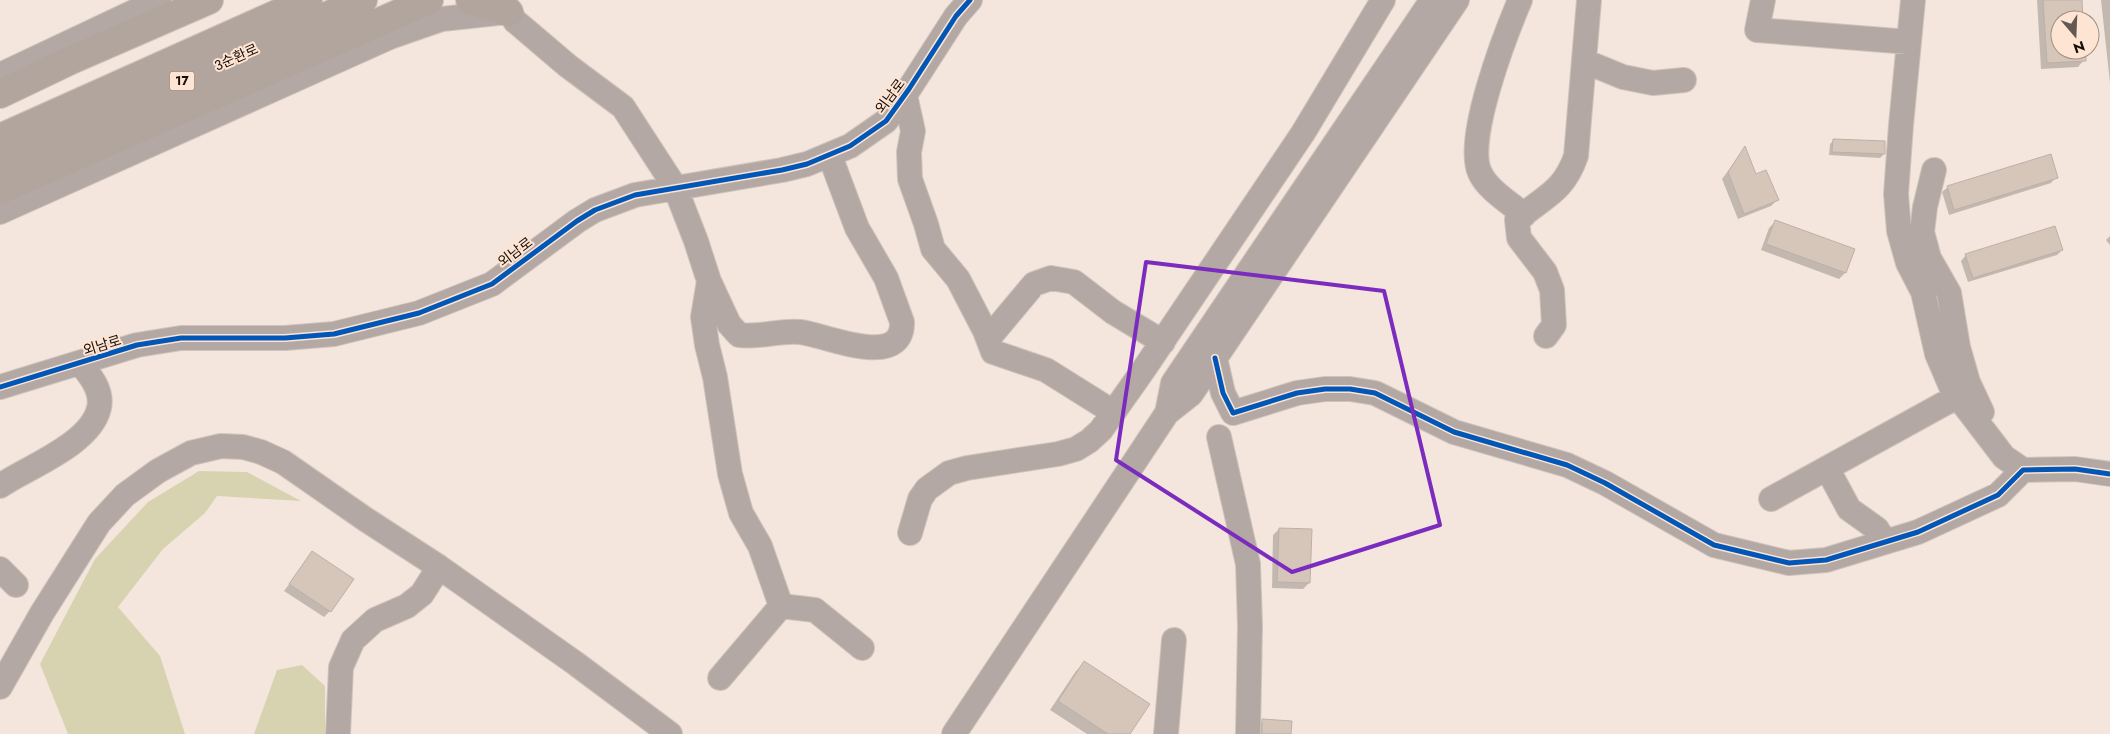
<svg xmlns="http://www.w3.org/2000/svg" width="2110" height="734" viewBox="0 0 2110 734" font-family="Jost,'Noto Sans KR',sans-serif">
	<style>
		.green { fill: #d7d3b1 }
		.shadow { fill: #0003 }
		.building { fill: #d6c6ba; stroke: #bbb0a8 }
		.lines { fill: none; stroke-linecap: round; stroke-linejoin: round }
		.minor-casing { stroke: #cfc4bc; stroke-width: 26 }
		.highway-casing { stroke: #cfc4bc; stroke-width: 30 }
		.minor { stroke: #b3a8a3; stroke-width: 24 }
		.highway { stroke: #b1a59d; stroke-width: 28 }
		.cycleway-casing { stroke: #fee4d2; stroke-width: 8 }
		.cycleway { stroke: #0057b8; stroke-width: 5 }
		.marked { fill: none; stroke: #7b2cbf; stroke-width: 4; stroke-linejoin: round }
		.labels { text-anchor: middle; stroke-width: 4; stroke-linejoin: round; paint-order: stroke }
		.shield { fill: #fee4d2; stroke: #5c4e44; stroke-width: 1 }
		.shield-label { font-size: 12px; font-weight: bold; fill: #160d07 }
		.street-label { font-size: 14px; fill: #160d07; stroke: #fee4d2 }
	</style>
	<rect width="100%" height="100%" fill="#f4e6dc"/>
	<path class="green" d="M199,471L247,472L301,501L217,496L205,513L163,549L118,607L160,656L185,734H68L40,664L95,559L148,502Z
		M302,665L325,686V734H254L277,670Z"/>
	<path class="shadow" d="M2037,0H2081L2082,20H2060V50H2084V60L2078,67L2041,69Z
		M2101,0H2110V83Z
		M1834,140L1884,154L1880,158L1829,155L1830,144Z
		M1745,148L1756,175L1777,200L1771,206L1738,219L1722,179Z
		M2056,177L2051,183L1949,215L1942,192L1948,187Z
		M1775,222L1845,273L1839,279L1761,250L1769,228Z
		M2110,236V245L2106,240Z
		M2062,250L2057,255L1968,282L1961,261L1966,255Z
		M1279,529L1309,583L1303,589L1272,588L1273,535Z
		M312,553L330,611L324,617L284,591Z
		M1085,663L1129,734H1087L1050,710L1076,671Z
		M1263,720L1290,734H1256L1257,727Z"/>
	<path class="building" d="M2043,0H2082L2083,20H2060V50H2086V61L2047,63Z
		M1833,139L1885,141V154L1832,152Z
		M1745,146L1756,174L1766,170L1779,200L1744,214L1728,172Z
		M2051,154L2058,178L1954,210L1947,186Z
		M1775,220L1855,249L1846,273L1766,244Z
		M2055,226L2063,250L1973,278L1965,254Z
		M1279,528L1312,529L1310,583L1277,582Z
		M312,551L354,579L331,612L289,584Z
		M1084,661L1150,704L1130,734H1108L1058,701Z
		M1262,719L1292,721L1291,734H1262Z"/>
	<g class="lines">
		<g class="minor-casing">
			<path id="minor" d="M503,0L515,21L568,66L623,107L675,187L696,241L709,281L703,317L707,345L715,377L730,474L741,513L760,546L781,606L720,678
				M1520,0C1506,33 1464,140 1480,173C1488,190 1509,202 1524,215
				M1763,0L1757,30L1909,42
				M1913,0L1901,125L1896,194L1899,231L1908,263L1923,292L1937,354L1952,389L2004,457L2023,470
				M1584,61L1623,77L1653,83L1684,80
				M0,75L159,0
				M905,95L913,131L909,152L910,179L926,224L933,249L958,279L985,331L993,352L1046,370L1113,412
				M1934,170L1925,207L1922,232L1929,258L1949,293L1958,347L1968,382L1982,412
				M0,212L390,37L442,19L507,12
				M709,281L729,324L739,335C760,338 779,330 800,332C823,334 903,371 902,322L886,278L857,228L830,156
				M1546,336L1554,325L1552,290L1545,272L1519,238L1517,220C1544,196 1563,193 1576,156L1589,0
				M988,339L1034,284L1051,278L1074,282L1113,312L1163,342
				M1215,358L1223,393L1233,413L1297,393L1325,389H1350L1375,393L1454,432L1567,465L1605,483L1714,545L1789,563L1826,560L1918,532L1998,495L2023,470L2075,469L2110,474
				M0,387L137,345L181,338H285L334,334L419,313L492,284L577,221L595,210L635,195L782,170L807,164L850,146L886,121L909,89L956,16L970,0
				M1167,413L1173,383L1432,0
				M1219,437L1248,564L1250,626L1248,734
				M1827,468L1849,509L1877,529L1885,542
				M0,486C28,467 91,444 99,408C103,391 90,375 80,363
				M1771,499L1958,396
				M910,533L920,499L927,489L949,473L967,468L1058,454L1076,449L1089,441L1101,430L1144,369L1303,133L1383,0
				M0,569L16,585
				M781,606L815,610L862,648
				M0,687L42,613L99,523L125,495L158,471L191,453L221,446L243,447L261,452L283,462L365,519L439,567L575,663L670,734
				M338,734L341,667L353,640L375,620L407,606L422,594L439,567
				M954,734L1167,413L1191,394L1457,0
				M1166,734L1174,640"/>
		</g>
		<g class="highway-casing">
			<path id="highway" d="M470,0L509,12
				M0,94L69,61L209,0
				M0,138L308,0
				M0,161L363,0
				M0,190L429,0"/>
		</g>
		<use href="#minor" class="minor"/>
		<use href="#highway" class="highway"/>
		<g class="cycleway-casing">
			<path id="cycleway" d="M1215,358L1223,393L1233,413L1297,393L1325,389H1350L1375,393L1454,432L1567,465L1605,483L1714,545L1789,563L1826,560L1918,532L1998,495L2023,470L2075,469L2110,474
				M0,387L137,345L181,338H285L334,334L419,313L492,284L577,221L595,210L635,195L782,170L807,164L850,146L886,121L909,89L956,16L970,0"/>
		</g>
		<use href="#cycleway" class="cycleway"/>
	</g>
	<path class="marked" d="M1146,262L1384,291L1440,525L1292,572L1116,460Z"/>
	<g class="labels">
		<rect class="shield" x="169.5" y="71.5" width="25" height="19" rx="4"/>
		<g class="shield-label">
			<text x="182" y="85">17</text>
		</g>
		<g class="street-label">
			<text transform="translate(236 57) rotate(-24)" y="5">3순환로</text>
			<text transform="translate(890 96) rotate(-53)" y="5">외남로</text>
			<text transform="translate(515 252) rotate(-37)" y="5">외남로</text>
			<text transform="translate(102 345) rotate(-17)" y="5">외남로</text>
		</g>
	</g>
	<g transform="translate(2075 35) rotate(161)"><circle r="24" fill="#fee4d2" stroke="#a18e81"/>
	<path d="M0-4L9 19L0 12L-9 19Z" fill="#645952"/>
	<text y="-8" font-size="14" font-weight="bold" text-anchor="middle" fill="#160d07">N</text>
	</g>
</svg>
